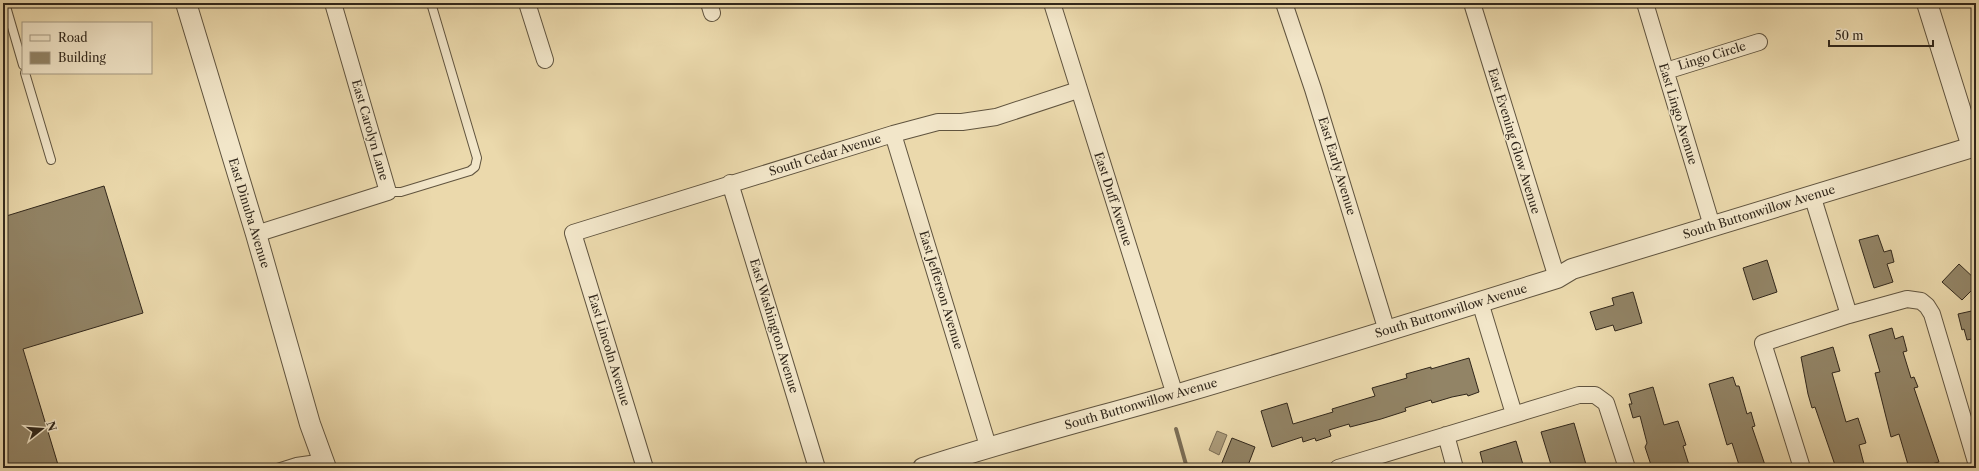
<svg xmlns="http://www.w3.org/2000/svg" width="1979" height="471" viewBox="0 0 1979 471" font-family="'Libre Caslon Text',serif">
	<style>
		.water { fill: #ac9c7b; stroke: #7b6d55 }
		.lines { fill: none; stroke-linecap: round; stroke-linejoin: round }
		.stream { stroke: #7b6d55; stroke-width: 4 }
		.building { fill: #928466; stroke: #31271b }
		.service-casing { stroke: #60543f; stroke-width: 10 }
		.minor-casing { stroke: #60543f; stroke-width: 18 }
		.tertiary-casing { stroke: #60543f; stroke-width: 22 }
		.service { stroke: #f2e6c9; stroke-width: 8 }
		.minor { stroke: #f2e6c9; stroke-width: 16 }
		.tertiary { stroke: #f2e6c9; stroke-width: 20 }
		.labels { text-anchor: middle; stroke-width: 3; stroke-linejoin: round; paint-order: stroke }
		.street-label { font-size: 12px; fill: #31271b; stroke: #f2e6c9 }
	</style>
	<rect width="100%" height="100%" fill="#ebd9ac"/>
	<filter id="stains"><feTurbulence type="fractalNoise" baseFrequency=".005" numOctaves="4"/><feColorMatrix values="0 0 0 0 .2 0 0 0 0 .09 0 0 0 0 .02 0 0 0 .5 -.17"/></filter>
	<radialGradient id="worn" r=".72"><stop offset=".6" stop-color="#630" stop-opacity="0"/><stop offset="1" stop-color="#630" stop-opacity=".3"/></radialGradient>
	<path class="water" d="M1217,431L1227,435L1219,455L1209,450Z"/>
	<g class="lines">
		<path class="stream" d="M1176,429L1187,468"/>
	</g>
	<path class="building" d="M104,186L143,313L23,349L59,468H3V217Z
		M1878,235L1884,252L1891,250L1894,262L1887,264L1893,282L1874,288L1859,240Z
		M1767,260L1777,292L1753,300L1743,268Z
		M1959,264L1976,280V286L1962,300L1942,282Z
		M1633,292L1642,323L1615,331L1613,325L1596,330L1590,312L1614,305L1612,298Z
		M1976,310V338L1967,340L1964,329L1962,330L1958,314Z
		M1892,328L1895,339L1903,336L1907,351L1903,352L1911,378L1914,377L1918,387L1914,388L1939,462L1917,468H1909L1899,434L1891,437L1875,373L1880,372L1869,335Z
		M1833,347L1840,371L1832,373L1846,422L1858,418L1866,443L1859,445L1865,468H1836L1815,407L1812,408L1808,394L1801,357Z
		M1469,358L1479,392L1468,396L1467,394L1452,397L1432,403L1431,400L1405,408L1406,411L1381,419L1350,427L1349,424L1329,430L1331,436L1316,441L1315,438L1303,442L1302,437L1272,447L1261,411L1287,403L1293,424L1333,412L1332,409L1375,396L1372,388L1407,378L1406,374L1431,367V369Z
		M1733,377L1736,386H1739L1747,414L1751,412L1755,426L1752,427L1766,468H1740L1732,443L1727,445L1709,384Z
		M1653,387L1664,425L1678,421L1686,445L1683,446L1690,468H1652L1645,447L1647,443L1640,416L1633,418L1629,404H1632L1629,394Z
		M1574,423L1587,468H1552L1541,432Z
		M1232,438L1255,447L1247,468H1230L1221,465Z
		M1516,441L1524,468H1484L1480,452Z"/>
	<g class="lines">
		<g class="service-casing">
			<path id="service" d="M5,3L23,65
				M25,73L51,160
				M388,192H401L470,171L475,167L477,158L431,3
				M277,468L296,462L317,459"/>
		</g>
		<g class="minor-casing">
			<path id="minor" d="M527,3L545,60
				M709,3L712,13
				M1052,3L1175,395
				M1284,3L1313,89L1387,331
				M1472,3L1557,278
				M1645,3L1712,226
				M1666,71L1759,42
				M893,134L988,446
				M730,183L817,468
				M1812,195L1849,315
				M256,234L388,192L333,3
				M1480,302L1514,414
				M1446,435L1455,468
				M645,468L573,233L893,134L938,122H962L996,117L1078,90
				M1338,468L1579,395H1595L1606,403L1627,468
				M1802,468L1763,343L1849,315L1907,299L1921,301L1927,306L1932,314L1976,462"/>
		</g>
		<g class="tertiary-casing">
			<path id="tertiary" d="M186,3L256,234L310,424L326,468
				M1927,3L1972,147
				M923,468C1008,440 1095,418 1182,393C1307,356 1432,317 1557,278L1572,269L1976,146"/>
		</g>
		<use href="#service" class="service"/>
		<use href="#minor" class="minor"/>
		<use href="#tertiary" class="tertiary"/>
	</g>
	<g class="labels">
		<g class="street-label">
			<text transform="translate(1712 56) rotate(-17)" y="4">Lingo Circle</text>
			<text transform="translate(1678 114) rotate(73)" y="4">East Lingo Avenue</text>
			<text transform="translate(370 130) rotate(74)" y="4">East Carolyn Lane</text>
			<text transform="translate(1514 141) rotate(73)" y="4">East Evening Glow Avenue</text>
			<text transform="translate(825 155) rotate(-17)" y="4">South Cedar Avenue</text>
			<text transform="translate(1337 166) rotate(73)" y="4">East Early Avenue</text>
			<text transform="translate(1113 199) rotate(72)" y="4">East Duff Avenue</text>
			<text transform="translate(1759 212) rotate(-17)" y="4">South Buttonwillow Avenue</text>
			<text transform="translate(249 213) rotate(73)" y="4">East Dinuba Avenue</text>
			<text transform="translate(941 290) rotate(73)" y="4">East Jefferson Avenue</text>
			<text transform="translate(1451 311) rotate(-17)" y="4">South Buttonwillow Avenue</text>
			<text transform="translate(774 326) rotate(73)" y="4">East Washington Avenue</text>
			<text transform="translate(609 350) rotate(73)" y="4">East Lincoln Avenue</text>
			<text transform="translate(1141 404) rotate(-16)" y="4">South Buttonwillow Avenue</text>
		</g>
	</g>
	<rect width="1979" height="471" fill="none" stroke="#ebd9ac" stroke-width="16"/>
	<rect x="4" y="4" width="1971" height="463" fill="none" stroke="#31271b" stroke-width="2"/>
	<rect x="8" y="8" width="1963" height="455" fill="none" stroke="#31271b"/>
	<rect x="22" y="22" width="130" height="52" fill="#f2e6c9" stroke="#a59a83"/>
	<rect x="30" y="35" width="20" height="6" fill="#f2e6c9" stroke="#a59a83"/>
	<text x="58" y="42" font-size="12" fill="#31271b">Road</text>
	<rect x="30" y="52" width="20" height="12" fill="#928466" stroke="#a59a83"/>
	<text x="58" y="62" font-size="12" fill="#31271b">Building</text>
	<g transform="translate(42 429) rotate(73)" stroke="#f2e6c9" stroke-width="3" paint-order="stroke">
	<path d="M0-3L7 15L0 10L-7 15Z" fill="#31271b"/>
	<text y="-6" font-size="11" font-weight="bold" text-anchor="middle" fill="#31271b">N</text>
	</g>
	<path d="M1829 40v6h104v-6" fill="none" stroke="#31271b" stroke-width="2"/>
	<text x="1835" y="40" font-size="12" fill="#31271b" stroke="#f2e6c9" stroke-width="3" paint-order="stroke">50 m</text>
	<rect width="100%" height="100%" filter="url(#stains)"/>
	<rect width="100%" height="100%" fill="url(#worn)"/>
</svg>
